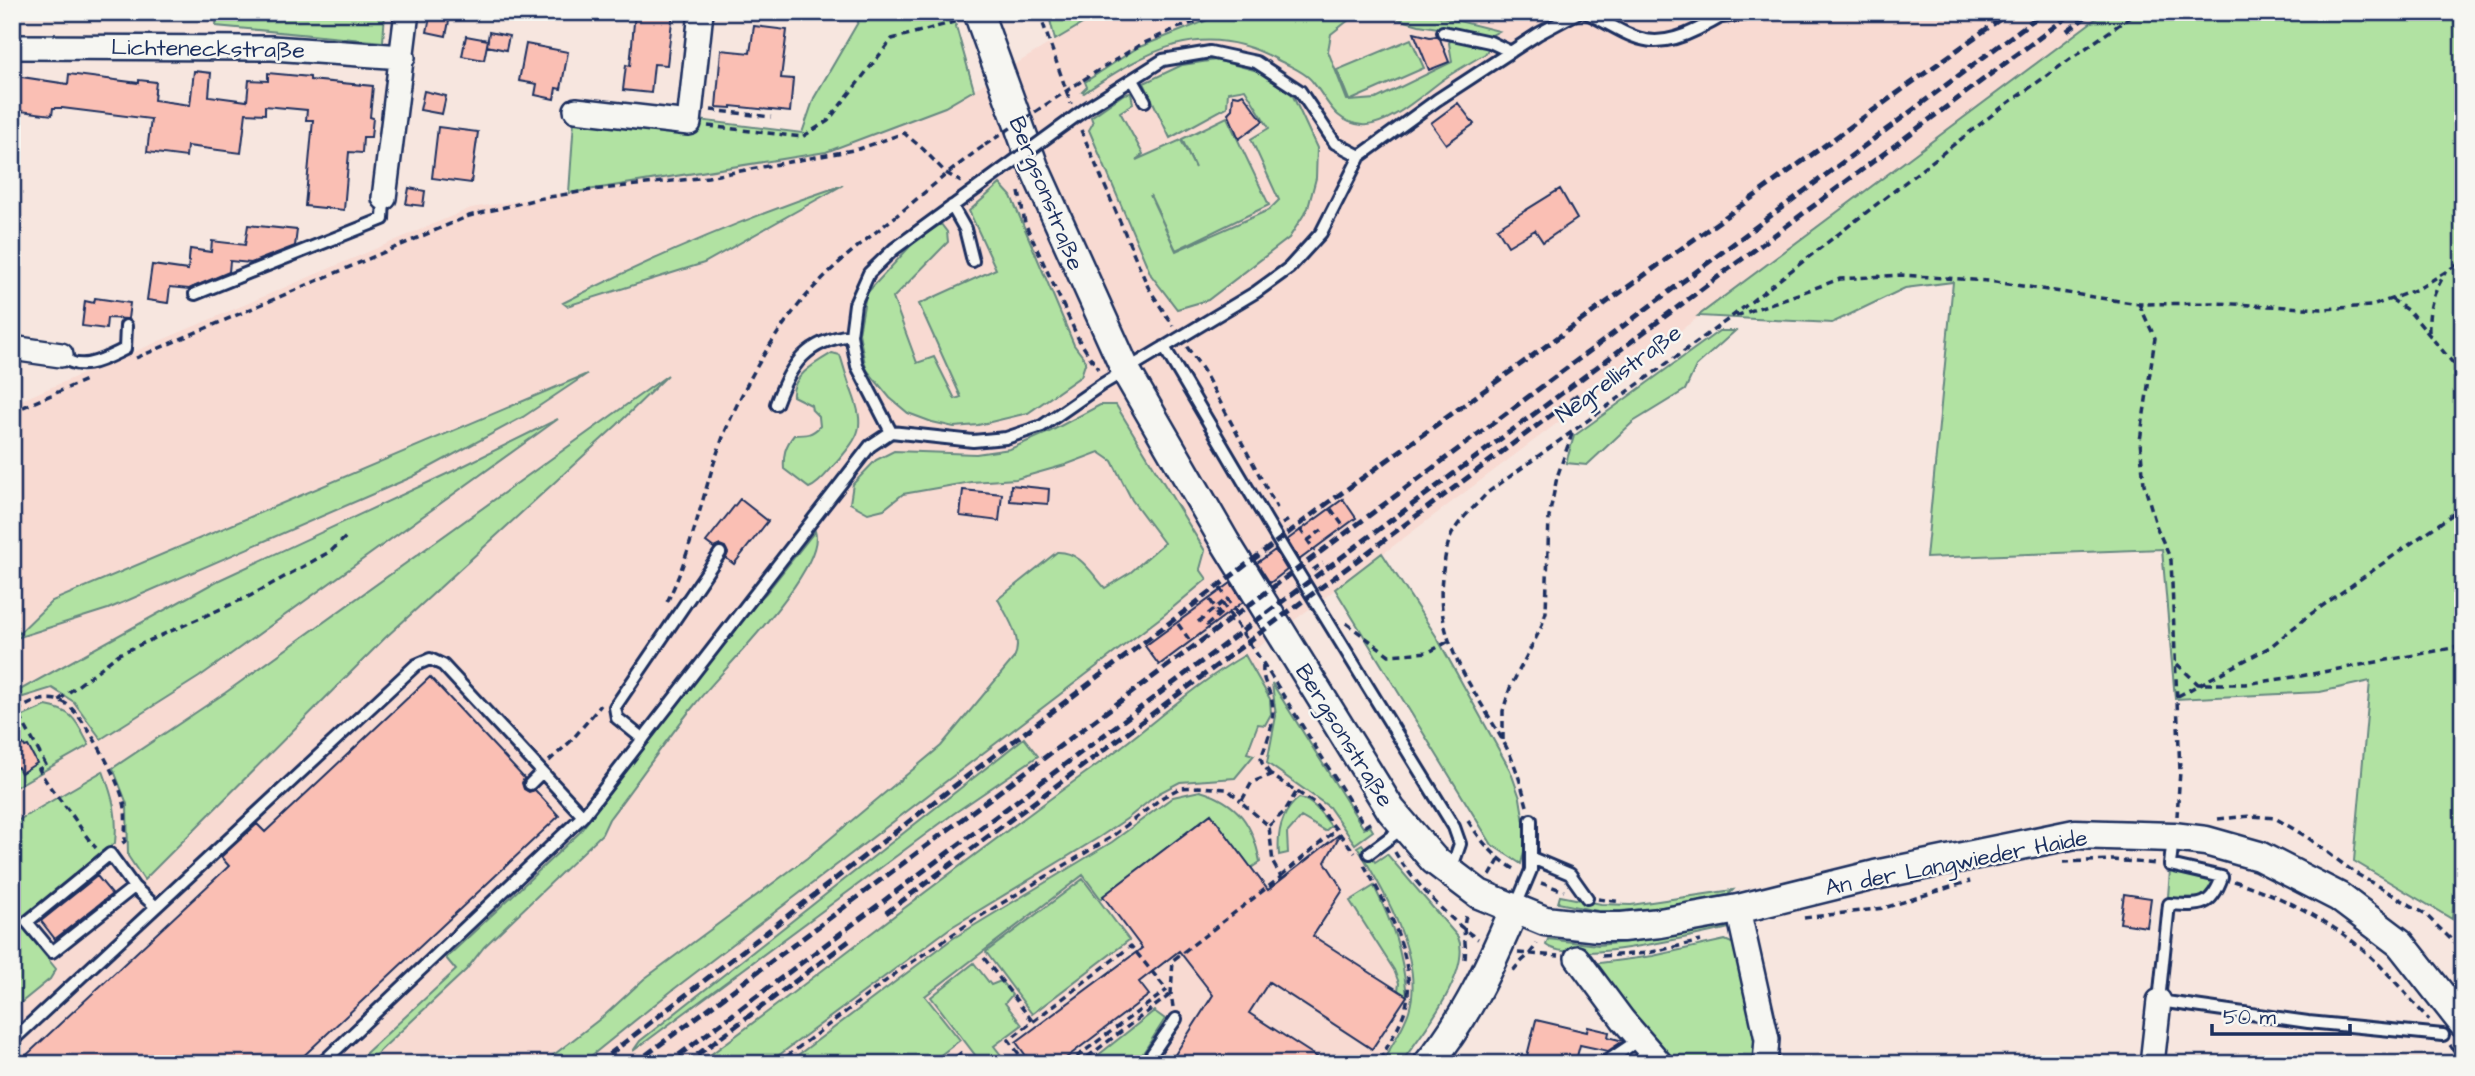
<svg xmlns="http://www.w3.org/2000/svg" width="2475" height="1076" viewBox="0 0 2475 1076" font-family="'Architects Daughter',sans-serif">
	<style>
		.built { fill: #f8dad2; fill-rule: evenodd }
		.green { fill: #b1e2a2; stroke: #668880; stroke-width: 2 }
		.building { fill: #fabfb4; stroke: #1b2f5e; stroke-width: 2 }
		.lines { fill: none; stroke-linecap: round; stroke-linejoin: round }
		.service-casing { stroke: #1b2f5e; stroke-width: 16 }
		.minor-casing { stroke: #1b2f5e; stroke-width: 28 }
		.tertiary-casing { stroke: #1b2f5e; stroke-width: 33 }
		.path { stroke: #1b2f5e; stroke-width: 3.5; stroke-dasharray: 7 5; stroke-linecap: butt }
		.service { stroke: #f6f6f2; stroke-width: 10 }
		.minor { stroke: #f6f6f2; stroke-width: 23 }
		.tertiary { stroke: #f6f6f2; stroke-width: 28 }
		.rail { stroke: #1b2f5e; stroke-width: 5; stroke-dasharray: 10 5; stroke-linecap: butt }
		.service-bridge-casing { stroke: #1b2f5e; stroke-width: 16; stroke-linecap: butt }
		.path-bridge { stroke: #1b2f5e; stroke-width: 3.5; stroke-dasharray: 7 5; stroke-linecap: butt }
		.service-bridge { stroke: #f6f6f2; stroke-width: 10 }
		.labels { text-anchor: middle; stroke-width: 5; stroke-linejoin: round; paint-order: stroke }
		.street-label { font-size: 23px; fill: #1b2f5e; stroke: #f6f6f2 }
	</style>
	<rect width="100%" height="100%" fill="#f7e6df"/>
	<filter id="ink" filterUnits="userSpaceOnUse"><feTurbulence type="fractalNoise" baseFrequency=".0143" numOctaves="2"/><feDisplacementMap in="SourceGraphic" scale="14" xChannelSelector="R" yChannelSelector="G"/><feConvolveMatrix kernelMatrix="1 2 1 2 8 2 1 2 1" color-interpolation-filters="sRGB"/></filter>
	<g filter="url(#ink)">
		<path class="built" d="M1101,12H2105L1252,652L1321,776L1341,807L1386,860L1428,943L1395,1064H1328L1249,1013L1269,982L1372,1049L1406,996L1299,927L1325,862L1342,832L1184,957L1217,1000L1202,1012L1169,1064H987L931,997L982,1064H964L962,1061L958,1064H12V404L471,208L826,152L945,107ZM1211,814L1265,886L1157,968L1104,896Z"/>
		<path class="green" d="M217,12H385L383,42L216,26Z
			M864,12H952L974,90L945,107L826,152L569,193L574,120L696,132L699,120L802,133L814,98Z
			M1048,12H1085L1087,21L1055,40Z
			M1228,12H1423L1499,31L1490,36L1419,25L1388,16H1354L1331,34L1328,51L1347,100H1349L1337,70L1411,39L1424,68L1349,101L1376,99L1452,62L1449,43L1452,37L1489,48L1485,54C1471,62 1457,70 1444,79C1424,93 1387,128 1362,125C1333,122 1328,100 1312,81C1304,71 1287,65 1276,59C1201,18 1147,51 1084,93L1082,92L1087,87L1085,82L1137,48Z
			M2105,12H2463V786L2452,919L2354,861L2370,681L2320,692L2175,699L2162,549L1926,558L1953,282L1905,288L1832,323L1698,316Z
			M1216,60L1258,71L1292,94L1317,148L1316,178L1308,208L1289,238L1208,300L1177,309L1151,275L1089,130L1093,123L1091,117L1124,94L1131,93L1133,104L1120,112L1143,154L1136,160L1181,140L1195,168L1182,139L1227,117L1269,205L1176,250L1150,195L1176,251L1269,210L1279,200L1251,139L1269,128L1245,89L1228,92L1227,107L1170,138L1144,83L1182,65Z
			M1000,184L1011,196L1074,345L1086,361L1081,376L1028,413L978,425L954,427L932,422L908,413L890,398L866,369L859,333L866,294L915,241L941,224L947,232L948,242L893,298L917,363L934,357L955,399L961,397L919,304L996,269L969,211Z
			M843,185L704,263L567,306L563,303C653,257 747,217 843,185Z
			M1719,331H1735L1696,366L1685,390L1633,422L1587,465L1566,463L1574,436Z
			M832,353L840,355C844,367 847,380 852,392C865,427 861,434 837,462C829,470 820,484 809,488L784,469C783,455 785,446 794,435C806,435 812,435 820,426L819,417L812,410L811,405L793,396C791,376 817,362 832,353Z
			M587,374L523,417L412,477L108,609L13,639L52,601Z
			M668,375L617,425L385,638L144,880L128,856L127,804L113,768L225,693Z
			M1100,405H1116L1205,551L1200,569L1207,579L1164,615L674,989L581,1064H542L605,1015L644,979L807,858L941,746L1014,658C1024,639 1007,617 998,599L1057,552C1080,551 1091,573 1105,588L1131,572L1164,543L1132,500L1112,461L1099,452L1065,465L1016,479L971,482L903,494L884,509L868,513L850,503L853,484L876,460L894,451L976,454L1010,449L1049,432Z
			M558,419L199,677L101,739L74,702L52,688L23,697L18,691L217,581L453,471Z
			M815,531C827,569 720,672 696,703C665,741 638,781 609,819L602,834L484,947L466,970L366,1064H354L456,970L446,958L579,833L748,611L766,593Z
			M1382,553L1436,636L1510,770L1520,798L1525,828L1526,843L1521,864L1492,845L1335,589Z
			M1245,655L1270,699L1271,714L1265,725L1258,724L1247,753L1254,755L1235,778L1180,782L1159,793L1128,818L1098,838L950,928L767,1064H698C834,963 967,858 1105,759C1152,725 1195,684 1245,655Z
			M1272,683L1364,829L1370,826L1373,831L1355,844L1329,807L1267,763L1276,716Z
			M46,706C74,711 76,721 89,745L12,789V721Z
			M1024,738L1038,756L953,814L633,1051L640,1041Z
			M103,771C113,798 118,814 115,843L24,920V929L56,969L50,979L12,1010V824Z
			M1200,791C1238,802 1253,824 1260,862L1251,868L1211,814L1101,899L1083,875L925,996L960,1040L929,1064H786L952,939L1112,842L1173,797Z
			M1299,798C1314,801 1322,815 1331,826L1325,831L1301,817L1287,833L1288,853L1279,855C1277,833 1281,812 1299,798Z
			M1362,844L1375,862L1387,854L1458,937C1473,971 1420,1037 1400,1064H1381C1391,1047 1403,1029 1409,1011C1425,960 1384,890 1357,847Z
			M2170,870L2212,877L2214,881L2212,894L2193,902L2168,897Z
			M1083,879L1129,940L1032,1014L986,952Z
			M1374,886C1394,927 1402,950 1407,996L1398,991L1399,983L1394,970L1350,901Z
			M1733,890L1728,895L1657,908L1621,911H1598L1558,903L1560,896L1601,904L1631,905Z
			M1719,923L1728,925L1730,928C1695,935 1573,966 1546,945L1548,939L1598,945L1637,941Z
			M1725,940L1734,944L1738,949L1756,1015V1064H1677L1634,1016L1592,964L1653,956Z
			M974,963L991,985L1001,981L1012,995L1005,1003L1022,1025L994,1046L1008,1064H982L931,997Z
			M1154,1011L1165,1019L1136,1064H1087Z"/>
		<path class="building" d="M431,12L450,16L446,36L427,32Z
			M635,12H673L667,65L654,64L651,93L623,90L626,65L630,66Z
			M754,26L787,30L781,78L793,79L790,112L731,106V108L716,107L721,50L750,53Z
			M489,32L509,36L506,50L487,46Z
			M1414,33L1430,37L1436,36L1440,39L1449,62L1429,70Z
			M466,36L488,40L484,60L462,56Z
			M526,44L568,52L561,89L556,88L554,99L535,95L537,84L519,81Z
			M194,71L211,73L209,96L247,101L249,80L268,81V73L310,77V80L373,86L370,117L373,118L371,137H363L362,153L349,152L344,210L305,206L313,120H306L307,110L265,106V114L246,113L241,153L187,146L186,157L147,152L151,119L62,108H53L52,115L12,110L15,76L68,84L69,74L139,83V80L156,82L154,100L190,105Z
			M424,91L446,96L442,114L420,110Z
			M1243,94L1263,121L1239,139L1228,113L1232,109L1233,95L1239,96Z
			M1458,103L1474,124L1446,144L1431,123Z
			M438,127L478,132L471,183L432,178Z
			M409,188L425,191L423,206L406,204Z
			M1560,189L1577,219L1543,242L1535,230L1508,246L1497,228Z
			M248,225L297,230L295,246L251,263L230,261L229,272L189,289L170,287L168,303L147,300L152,265L188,270L190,249L211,252L212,241L245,245Z
			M95,298L130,303L128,319L107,318L106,329L82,326L85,301L94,303Z
			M1011,485L1049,489L1048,504L1010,501Z
			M963,490L1002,494L999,521L960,516Z
			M740,499L768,521L734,564L726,558L728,553L725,547L720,545L714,548L706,542Z
			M1343,499L1356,518L1299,560L1287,540Z
			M1275,550L1287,570L1270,583L1257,563Z
			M1231,583L1243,602L1159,665L1145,646Z
			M430,677L524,778L522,783L524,789L529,792L535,790L559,816L295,1064H17L229,866L221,857L257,824L265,832Z
			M23,744L25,747L28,746L37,763L21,773L18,767L12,770V750Z
			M1211,814L1268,890L1341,833L1325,862L1343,890L1313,936L1407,996L1372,1049L1269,982L1249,1013L1328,1064H1169L1213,995L1179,951L1139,982L1149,995L1058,1064H1032L1016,1042L1142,948L1103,896Z
			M97,876L112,894L55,939L41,921Z
			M2124,894L2151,898L2147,927L2120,923Z
			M1536,1020L1587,1032L1588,1027L1609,1032L1608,1037L1623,1041L1608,1051L1580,1045L1575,1064H1525Z"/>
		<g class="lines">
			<g class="service-casing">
				<path id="service" d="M1585,12C1631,34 1646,55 1698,29C1708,24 1718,20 1727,12
					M1722,17L1763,12
					M1443,32L1490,42L1511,52
					M1133,80L1145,101
					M1087,108L1163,60L1210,52L1256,62L1300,91L1335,143L1360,156
					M952,206L965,229L973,261
					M195,294L383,219L384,198
					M1164,347L1284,550L1454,827L1460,844L1451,870
					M61,355C79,375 106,358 125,349L126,326
					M776,404C791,363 807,341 851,335
					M891,432L857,366L851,335L855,304L869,273L894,249L1002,170
					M643,739L617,718L615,707L720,553
					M530,784L542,772
					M2173,837L2170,865L2222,877C2211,908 2200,906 2169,904L2159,1001L2308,1022L2443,1035
					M1369,853L1404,827
					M1532,858L1570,874L1587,898
					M134,887L52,952L27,922L110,854L134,887L155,906
					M1515,908L1531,870V820
					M12,1041L416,665L430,659L443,665L583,816
					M321,1064L583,816L870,446L891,432L973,441L1006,438L1042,426L1101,385L1256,292L1289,268L1321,233L1360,156L1437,100L1538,34L1579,12
					M1145,1064L1176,1019
					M1603,1064L1640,1039"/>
			</g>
			<g class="minor-casing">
				<path id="minor" d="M12,47L272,48L403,57
					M576,110L689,123L701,12
					M384,198L407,12
					M12,348L61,355
					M1738,909L1767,1039L1765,1064
					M1577,958L1623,1020L1661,1064
					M2152,1064L2159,1001"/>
			</g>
			<g class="tertiary-casing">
				<path id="tertiary" d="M978,12L1034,167L1126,371L1225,542L1391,810L1434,860L1479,894L1545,921L1598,927H1622L1660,923L1738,909L1875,875L2075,834L2173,837L2206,841L2259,856L2339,897L2400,943L2463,1023
					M1428,1064C1466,1019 1491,964 1514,910"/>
			</g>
			<path class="path" d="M1039,12L1071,104
				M1083,80L1138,46L1177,28L1211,17L1213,12
				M711,110L771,117
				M708,126L802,137L828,121L892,39L958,21
				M1081,130L1148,287L1173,326
				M1019,192L1025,223L1079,340L1098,369
				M2391,299L2410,312L2463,375
				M2139,304L2155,338L2140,441L2144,484L2157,528L2171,560L2180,771L2177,816
				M1736,316L1840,279L1901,275L1989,281L2139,304L2216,303L2322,309L2372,306L2418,289L2463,261
				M2429,332C2428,306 2433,295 2445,273
				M1187,347L1203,370L1277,508
				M136,358L469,216L537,199L592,190L708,177L859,149L904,133L923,149L946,173L961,182
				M12,412L88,379
				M1331,509L1344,527
				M1282,524L1292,518
				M1300,529L1315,551
				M1307,541L1322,530
				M1313,570L1323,563
				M1220,588L1236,612
				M1210,600L1223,619
				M667,602C694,548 703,487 725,432C748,376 782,318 825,276C850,251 879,230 906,208C932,186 957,165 985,145
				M1222,603L1263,663L1365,826L1373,821
				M1208,614L1227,599
				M1198,622L1202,619L1207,625L1218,616L1213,610
				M1346,623L1389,655L1429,652L1449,641
				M1178,624L1191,642
				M2177,664L2198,684H2245L2301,676L2463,646
				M1263,665C1262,681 1267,684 1271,697C1277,718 1268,739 1261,758L1262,763L1271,775
				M2178,696L2270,647L2308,616L2463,507
				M12,699L17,711C31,702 46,695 63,702C82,710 123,786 125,808C126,819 125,830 125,841L121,844
				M59,700L119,654L250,596L331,551L348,535
				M12,714L17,711L46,765L39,769C47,785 58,797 69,811C78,823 85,836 96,848
				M1503,740V711L1510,688L1541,628L1546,612L1549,517L1557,477L1573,431
				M12,744V745
				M549,761L571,741L601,705
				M1527,806C1521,784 1515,762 1503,741C1470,681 1430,638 1444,564C1446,552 1448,539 1455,529C1463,516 1477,505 1487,493L1730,318L2001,108L2137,12
				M2218,819L2251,816L2275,818L2307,837L2355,873L2424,913L2463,951
				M1468,821C1482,842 1494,857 1516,870
				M1269,826L1285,811L1297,791
				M1395,852C1408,876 1455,926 1478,939
				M2063,862L2113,860L2157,864
				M1364,865C1386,903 1419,964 1405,1010C1399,1028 1387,1046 1378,1064
				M1281,876L1336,830
				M1490,876L1499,860
				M2234,881C2282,896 2329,920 2367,953C2389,973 2409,998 2429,1020
				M1541,883L1564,891
				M1598,899L1622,902
				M1804,918L1884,908L1970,881
				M12,937L19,931
				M1518,953L1559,956
				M1602,956L1648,953L1701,941
				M984,958L1033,1022
				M1465,959C1467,943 1461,929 1467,913
				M1513,971C1521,960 1531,955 1537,943
				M1173,1007L1171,994L1173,960L1281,877L1273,863L1269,826L1241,802L1252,782L1271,775L1316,804L1355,853
				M2450,1045L2463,1063
				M777,1064L899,971L974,920L1110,838L1163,797L1180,788L1198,787L1227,789L1241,801
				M947,1064L962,1052L971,1064
				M1026,1064L1009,1040L1131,946L1167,990
				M1067,1064L1167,990
				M1078,1064L1171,994"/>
			<use href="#service" class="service"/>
			<use href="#minor" class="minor"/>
			<use href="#tertiary" class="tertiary"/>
			<path class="rail" d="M2067,31L2092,12
				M886,913L1578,395
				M597,1064L970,774L1325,505L2010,12
				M634,1064L2044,12
				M667,1064L1233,638L2074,12
				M685,1064L853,938"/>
			<g class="service-bridge-casing">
				<path id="service-bridge" d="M1002,170L1087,108"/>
			</g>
			<path class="path-bridge" d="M985,145L1083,80"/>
			<use href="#service-bridge" class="service-bridge"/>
		</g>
	</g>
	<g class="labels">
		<g class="street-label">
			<text transform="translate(208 48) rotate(1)" y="8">Lichteneckstraße</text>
			<text transform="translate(1047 193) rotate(68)" y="8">Bergsonstraße</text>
			<text transform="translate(1618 373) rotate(-36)" y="8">Negrellistraße</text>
			<text transform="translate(1345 735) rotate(58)" y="8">Bergsonstraße</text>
			<text transform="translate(1956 862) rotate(-11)" y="8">An der Langwieder Haide</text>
		</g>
	</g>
	<rect width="2475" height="1076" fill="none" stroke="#f6f6f2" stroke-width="42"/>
	<rect x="21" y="21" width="2433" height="1034" fill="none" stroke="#1b2f5e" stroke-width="2.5" filter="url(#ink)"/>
	<path d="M2212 1024v10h138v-10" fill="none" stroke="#1b2f5e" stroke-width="3.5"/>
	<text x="2223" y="1024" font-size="21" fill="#1b2f5e" stroke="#f6f6f2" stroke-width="5" paint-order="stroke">50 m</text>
</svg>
